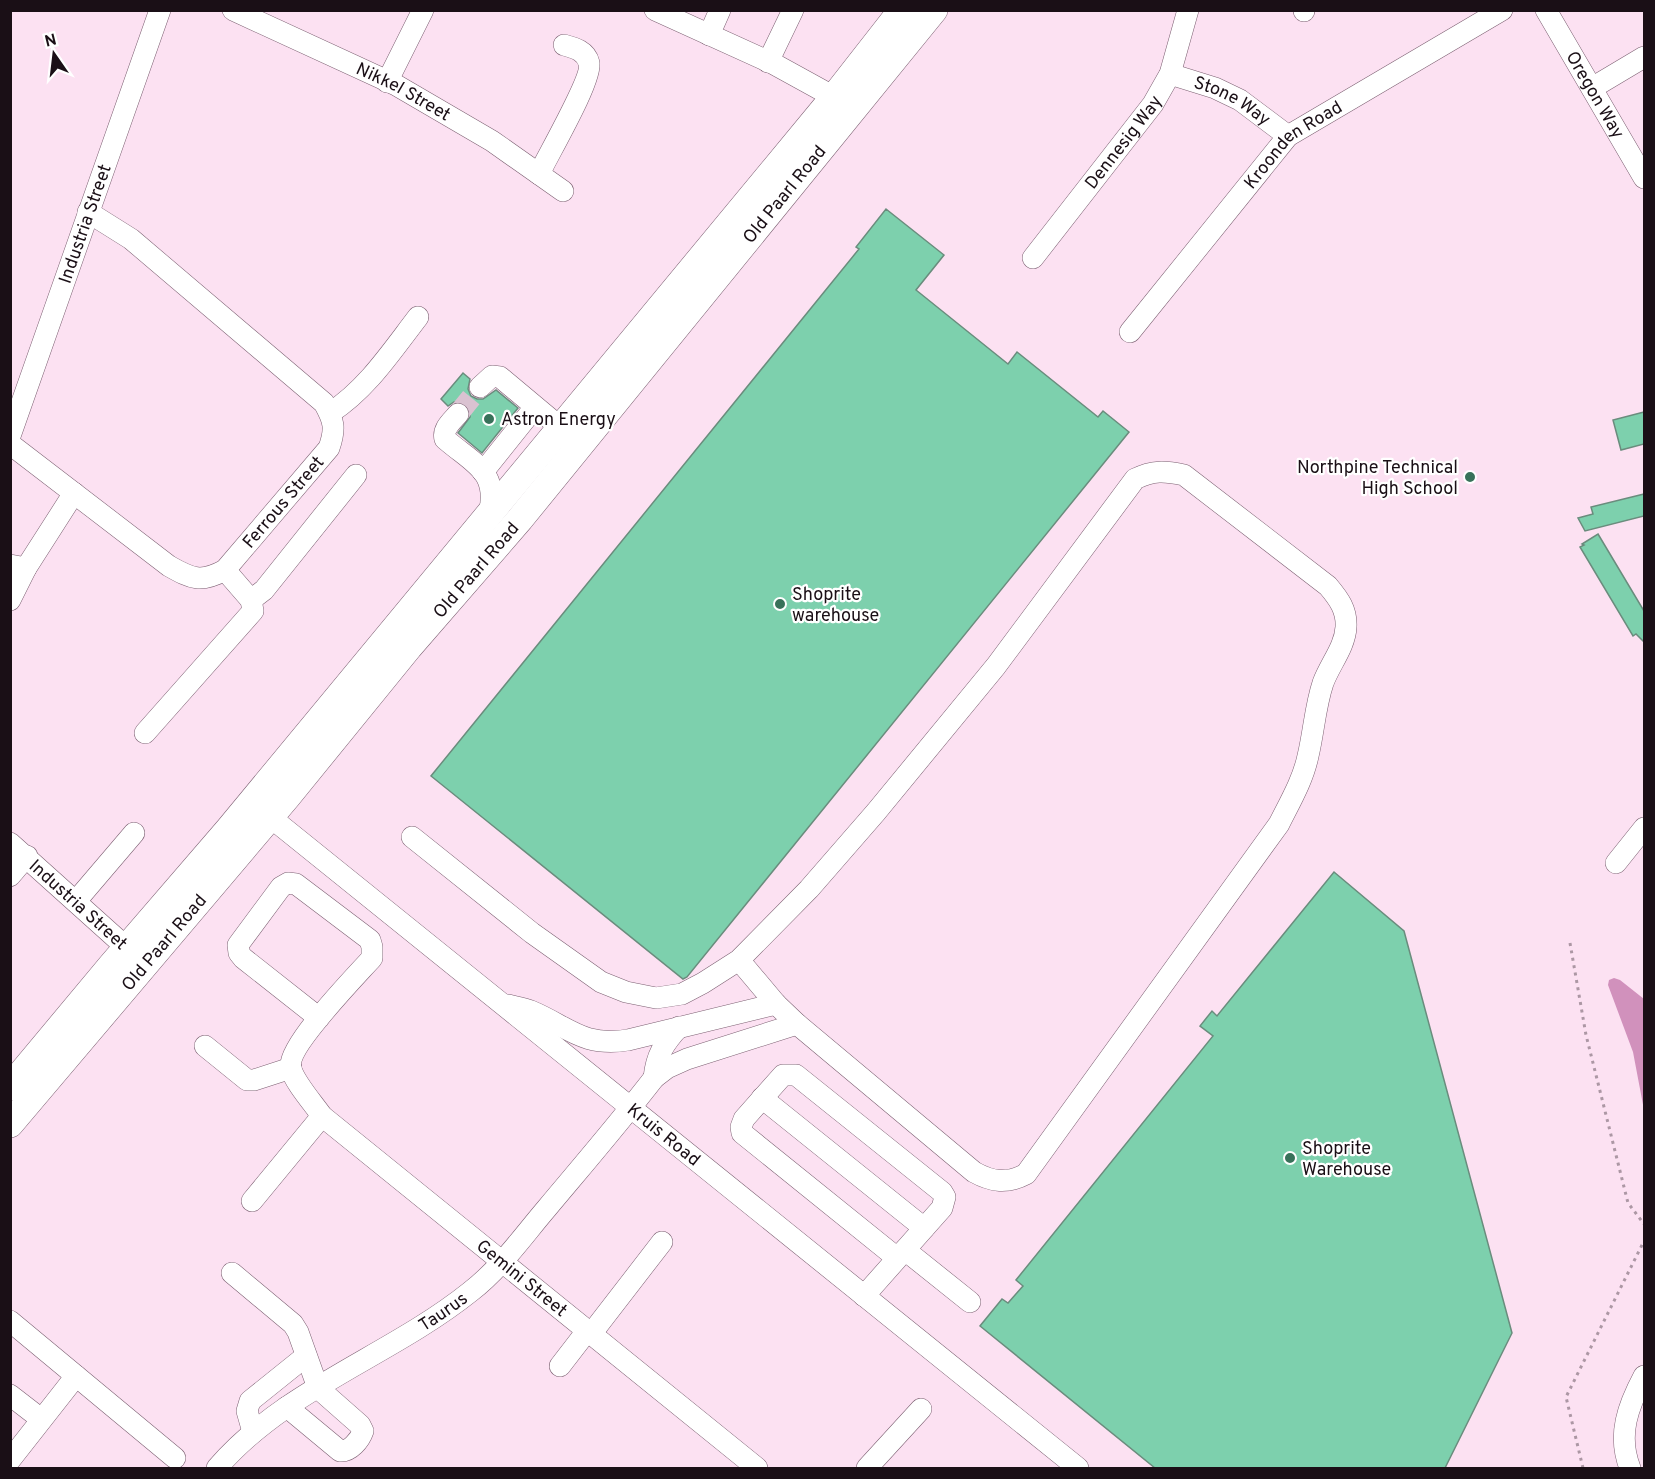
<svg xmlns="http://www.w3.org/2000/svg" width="1655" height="1479" viewBox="0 0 1655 1479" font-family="Overpass,sans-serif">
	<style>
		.water { fill: #d191bc }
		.building { fill: #7dd0ad; stroke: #6a8c7d; stroke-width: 1.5 }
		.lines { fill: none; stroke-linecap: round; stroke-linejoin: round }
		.minor-tunnel { stroke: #dac2d1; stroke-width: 21; stroke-dasharray: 21 10; stroke-linecap: butt }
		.minor-casing { stroke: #7c6072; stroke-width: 22 }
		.major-casing { stroke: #7c6072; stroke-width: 28 }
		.path { stroke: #ac97a4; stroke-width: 3; stroke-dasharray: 3 4.5; stroke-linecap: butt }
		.minor { stroke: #fff; stroke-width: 21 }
		.major { stroke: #fff; stroke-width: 27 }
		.poi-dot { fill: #38725a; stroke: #fff; stroke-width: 2 }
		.labels { text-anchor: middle; stroke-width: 4.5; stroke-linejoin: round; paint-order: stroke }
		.street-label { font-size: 18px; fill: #1a0f16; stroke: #fff }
		.poi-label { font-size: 18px; fill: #1a0f16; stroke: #fff; text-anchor: start }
	</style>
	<rect width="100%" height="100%" fill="#fce1f2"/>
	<path class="water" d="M1614,978L1620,980L1644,999V1110L1633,1052L1608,985L1609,980Z"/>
	<path class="building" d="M886,209L944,255L916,290L1008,364L1017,352L1098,417L1103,411L1129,432L687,977L683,979L431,776L859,249L856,247Z
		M463,373L470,379L468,389L471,396L477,399H483L496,390L518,408L482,453L458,433L470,417V411L467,405L460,401L454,402L448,406L441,399Z
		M1644,412V444L1621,450L1613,420Z
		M1644,494V516L1585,531L1578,518L1593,514L1591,507Z
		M1598,534L1644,611V642L1636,634L1633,636L1580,547L1584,545L1582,544Z
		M1334,872L1404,931L1512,1333L1445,1468H1155L980,1326L1002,1299L1008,1303L1023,1286L1016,1280L1213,1036L1200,1026L1212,1011L1217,1016Z"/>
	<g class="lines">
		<path class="minor-tunnel" d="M458,414L480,387"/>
		<g class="minor-casing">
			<g id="minor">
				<path id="s1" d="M233,10L396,85L492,141L563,191"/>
				<path d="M655,10L774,64L834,97L846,105"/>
				<path id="s2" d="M1546,10L1644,178"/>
				<path d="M1304,11V10"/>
				<path d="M709,35L720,10"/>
				<path d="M768,62L793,10"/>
				<path id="s3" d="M1170,74L1215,88L1240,100L1288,136"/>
				<path d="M387,82L423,10"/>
				<path d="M1592,88L1644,57"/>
				<path d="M539,174C548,155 593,78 589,63C586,51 575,48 564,45"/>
				<path id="s4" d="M1033,258L1153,104L1170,74L1188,10"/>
				<path id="s5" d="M1130,332L1288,136L1502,10"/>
				<path d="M480,387L492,376L500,377L573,438"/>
				<path d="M330,413C367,389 391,352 418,317"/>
				<path d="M458,414C452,421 442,429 445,439C475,465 499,471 489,515"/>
				<path id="s6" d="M10,436L160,10"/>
				<path id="s7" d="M10,444L169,566C192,579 201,583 225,570L329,448C336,428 334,421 324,403L131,239L88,212"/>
				<path d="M483,472L535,407"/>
				<path d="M10,565L26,568L74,493"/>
				<path d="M10,600L26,568"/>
				<path d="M251,600L264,590L356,475"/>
				<path d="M145,733L253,611L251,600L225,570"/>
				<path id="s8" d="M259,808L1078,1468"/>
				<path d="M412,837L532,933L601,982L626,992L656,998L682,994L703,983L739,960L809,889L876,812L996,666L1135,479C1153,470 1165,471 1184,475L1328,586C1339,599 1347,610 1346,627C1345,647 1330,664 1323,683C1315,707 1314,731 1308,756C1303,780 1290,802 1279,824L1026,1174C1007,1184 992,1182 974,1172L797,1024L776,1004L739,960"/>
				<path id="s9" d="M10,843L137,957"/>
				<path d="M1616,863L1644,828"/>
				<path d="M10,876L27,856"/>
				<path d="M76,901L134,833"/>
				<path d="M508,1005C516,1007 524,1008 531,1011C569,1027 582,1047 628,1040L776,1004"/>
				<path id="s10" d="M319,1018L243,958L239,953L238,945L281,887L288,883L296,884L370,940L372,947V958C357,975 285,1048 291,1069C295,1083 313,1103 322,1116L757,1468"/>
				<path d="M205,1046L247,1080H254L291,1068"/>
				<path d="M654,1078C656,1056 664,1043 679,1027"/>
				<path d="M762,1098L924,1228"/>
				<path d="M252,1201L322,1116"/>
				<path d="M905,1250L970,1302"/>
				<path d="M232,1273L293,1324L298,1332L318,1388L360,1425L363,1431C360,1440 350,1452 340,1451L287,1407"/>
				<path d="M864,1296L942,1208L945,1197L942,1192L796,1075H783L744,1119L741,1127L742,1133L897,1258"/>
				<path d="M10,1321L175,1458"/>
				<path d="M591,1334L662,1242"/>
				<path d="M560,1366L587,1331"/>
				<path d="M10,1395L41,1419"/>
				<path d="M253,1432L247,1411L250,1401L306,1356"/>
				<path d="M10,1460L76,1376"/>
				<path id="s11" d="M217,1468C285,1389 390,1356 470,1292C500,1269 523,1236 547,1208C583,1165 620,1122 654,1078L667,1068L687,1059L797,1024"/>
				<path d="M867,1468L921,1409"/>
				<path d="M1630,1468C1617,1435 1628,1406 1644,1376"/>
			</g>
		</g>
		<g class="major-casing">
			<g id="major">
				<path d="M10,1087L111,966L229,829L834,97L902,10"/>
				<path id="s12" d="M10,1124L287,797L409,647L520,519L934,10"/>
			</g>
		</g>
		<path class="path" d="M1570,943L1586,1035L1628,1203L1644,1224
			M1583,1468L1566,1397L1644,1241"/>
		<use href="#minor" class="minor"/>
		<use href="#major" class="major"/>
	</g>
	<g class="poi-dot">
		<circle cx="489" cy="419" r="6"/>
		<circle cx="1470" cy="477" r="6"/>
		<circle cx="780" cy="604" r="6"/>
		<circle cx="1290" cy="1158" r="6"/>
	</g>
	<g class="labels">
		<g class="street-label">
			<text dy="6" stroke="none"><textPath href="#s1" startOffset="189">Nikkel Street</textPath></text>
			<text dy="6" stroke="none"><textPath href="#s2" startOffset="98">Oregon Way</textPath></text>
			<text dy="6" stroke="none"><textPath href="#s3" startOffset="68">Stone Way</textPath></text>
			<text dy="6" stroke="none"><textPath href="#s4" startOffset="147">Dennesig Way</textPath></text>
			<text dy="6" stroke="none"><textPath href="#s5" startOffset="250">Kroonden Road</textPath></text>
			<text dy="6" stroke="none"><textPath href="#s12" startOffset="1210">Old Paarl Road</textPath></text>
			<text dy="6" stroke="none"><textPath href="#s6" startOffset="225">Industria Street</textPath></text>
			<text dy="6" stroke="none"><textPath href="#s7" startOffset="350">Ferrous Street</textPath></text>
			<text dy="6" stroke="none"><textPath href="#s12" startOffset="724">Old Paarl Road</textPath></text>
			<text dy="6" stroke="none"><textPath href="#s9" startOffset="92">Industria Street</textPath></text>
			<text dy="6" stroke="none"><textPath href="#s12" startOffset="238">Old Paarl Road</textPath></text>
			<text dy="6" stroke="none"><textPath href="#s8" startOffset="520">Kruis Road</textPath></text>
			<text dy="6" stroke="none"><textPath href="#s10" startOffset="764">Gemini Street</textPath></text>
			<text dy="6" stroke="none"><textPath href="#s11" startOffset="276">Taurus</textPath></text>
		</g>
		<g class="poi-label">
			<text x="501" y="425">Astron Energy</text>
			<text x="1458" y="473" text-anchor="end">Northpine Technical<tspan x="1458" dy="21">High School</tspan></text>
			<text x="792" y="600">Shoprite<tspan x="792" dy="21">warehouse</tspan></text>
			<text x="1302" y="1154">Shoprite<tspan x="1302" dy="21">Warehouse</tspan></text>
		</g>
	</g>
	<rect width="1655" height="1479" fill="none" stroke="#1a0f16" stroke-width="24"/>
	<g transform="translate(54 54) rotate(346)" stroke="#ffffff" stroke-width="4.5" paint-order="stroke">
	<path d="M0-4.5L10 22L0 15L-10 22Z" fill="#1a0f16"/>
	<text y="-9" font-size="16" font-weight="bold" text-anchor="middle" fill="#1a0f16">N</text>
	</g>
</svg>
